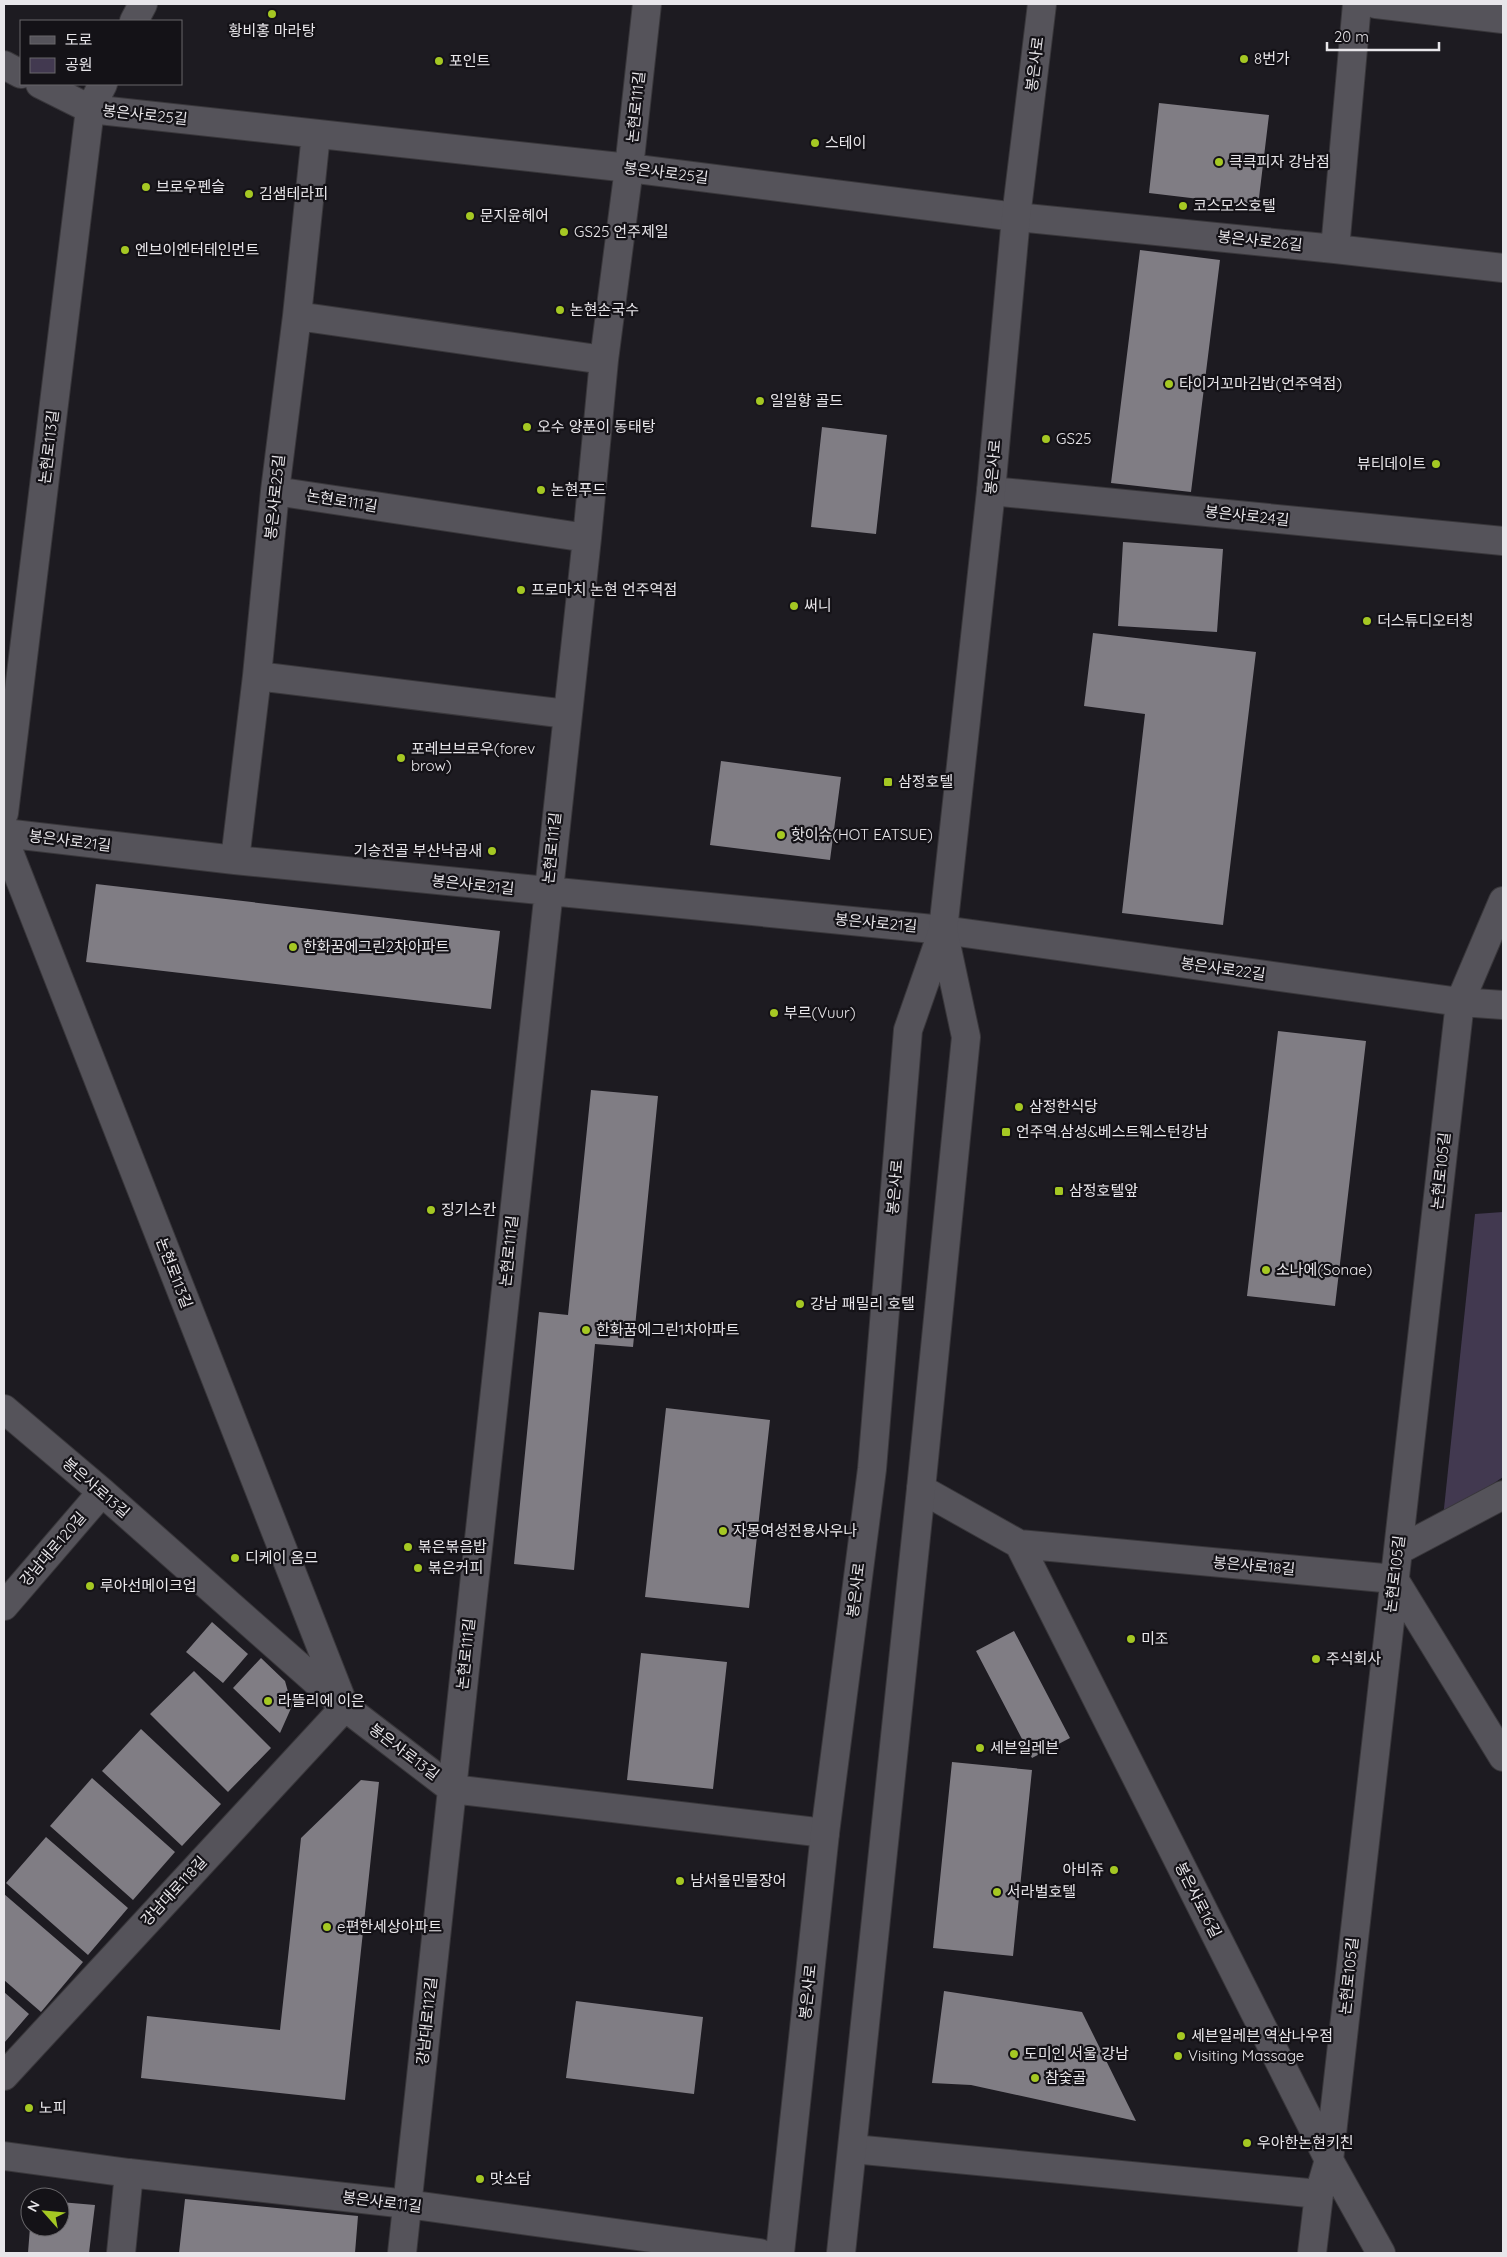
<svg xmlns="http://www.w3.org/2000/svg" width="1507" height="2257" viewBox="0 0 1507 2257" font-family="Quicksand,'Noto Sans KR',sans-serif">
	<style>
		.green { fill: #423950 }
		.building { fill: #807d84 }
		.lines { fill: none; stroke-linecap: round; stroke-linejoin: round }
		.street-casing { stroke: #39373b; stroke-width: 30 }
		.secondary-casing { stroke: #39373b; stroke-width: 30 }
		.street { stroke: #55535a; stroke-width: 28 }
		.secondary { stroke: #55535a; stroke-width: 28 }
		.poi-dot { fill: #a5c823; stroke: #141217; stroke-width: 2 }
		.labels { text-anchor: middle; stroke-width: 4.5; stroke-linejoin: round; paint-order: stroke }
		.poi-label { font-size: 15px; fill: #e8e6ea; stroke: #141217; text-anchor: start }
		.street-label { font-size: 15px; fill: #e8e6ea; stroke: #141217 }
	</style>
	<rect width="100%" height="100%" fill="#1d1b21"/>
	<path class="green" d="M1503,1212V1477L1443,1518L1475,1214Z"/>
	<path class="building" d="M1159,103L1269,115L1258,206L1149,193Z
		M1140,250L1220,260L1191,492L1111,483Z
		M822,427L887,435L876,534L811,527Z
		M1123,542L1223,549L1217,632L1118,626Z
		M1093,633L1256,652L1223,925L1122,913L1145,714L1084,706Z
		M721,761L841,777L830,860L710,845Z
		M96,884L500,931L491,1009L86,962Z
		M1278,1031L1366,1041L1335,1306L1247,1296Z
		M591,1090L658,1096L633,1347L595,1344L574,1570L514,1564L539,1312L568,1315Z
		M666,1408L770,1420L749,1608L645,1597Z
		M212,1622L248,1654L223,1683L186,1652Z
		M1014,1631L1070,1738L1032,1758L976,1651Z
		M641,1653L727,1662L713,1789L627,1780Z
		M261,1658L285,1681L292,1706L280,1733L233,1688Z
		M194,1671L271,1748L228,1792L150,1714Z
		M141,1729L221,1804L182,1846L102,1771Z
		M952,1762L1032,1770L1013,1956L933,1948Z
		M92,1778L175,1852L133,1900L50,1826Z
		M361,1780L379,1782L345,2100L141,2078L147,2016L280,2030L301,1838Z
		M46,1837L128,1908L88,1955L6,1883Z
		M4,1894L83,1962L41,2012L4,1980Z
		M944,1991L1082,2012L1136,2121L971,2085L932,2083Z
		M4,1992L29,2014L4,2043Z
		M576,2001L703,2017L694,2094L566,2078Z
		M185,2199L358,2216L355,2253H179Z
		M60,2202L95,2205L89,2253H28L30,2227H60Z"/>
	<g class="lines">
		<g class="street-casing">
			<path id="street" d="M1376,4L1503,19
				M134,21L143,4
				M4,65L21,74
				M40,84L90,109L629,168L1016,217L1335,249L1503,268
				M1335,249L1357,4
				M297,316L604,360
				M275,491L587,538
				M991,491L1503,541
				M257,676L567,714
				M4,813L90,109L103,84
				M4,833L235,860L943,930L1460,1002L1503,1005
				M4,839L343,1703
				M235,860L257,676L275,491L297,316L316,134
				M4,1409L102,1492L345,1707L452,1789L825,1833
				M921,1489L1019,1544L1394,1579L1503,1757
				M1019,1544L1329,2160L1381,2253
				M1399,1550L1503,1495
				M4,1606L102,1492
				M4,2076L345,1707
				M853,2149L1319,2194
				M4,2156L129,2173L407,2204L760,2253
				M121,2253L129,2173
				M402,2253L587,538L604,360L629,168L647,4
				M1312,2253L1319,2194L1329,2160L1460,1002L1503,901"/>
		</g>
		<g class="secondary-casing">
			<path id="secondary" d="M780,2253L825,1833L872,1469L908,1030L943,930L991,491L1016,217L1042,4
				M841,2253L921,1489L966,1037L943,930"/>
		</g>
		<use href="#street" class="street"/>
		<use href="#secondary" class="secondary"/>
	</g>
	<g class="poi-dot">
		<circle cx="272" cy="14" r="5"/>
		<circle cx="1244" cy="59" r="5"/>
		<circle cx="439" cy="61" r="5"/>
		<circle cx="815" cy="143" r="5"/>
		<circle cx="1219" cy="162" r="5"/>
		<circle cx="146" cy="187" r="5"/>
		<circle cx="249" cy="194" r="5"/>
		<circle cx="1183" cy="206" r="5"/>
		<circle cx="470" cy="216" r="5"/>
		<circle cx="564" cy="232" r="5"/>
		<circle cx="125" cy="250" r="5"/>
		<circle cx="560" cy="310" r="5"/>
		<circle cx="1169" cy="384" r="5"/>
		<circle cx="760" cy="401" r="5"/>
		<circle cx="527" cy="427" r="5"/>
		<circle cx="1046" cy="439" r="5"/>
		<circle cx="1436" cy="464" r="5"/>
		<circle cx="541" cy="490" r="5"/>
		<circle cx="521" cy="590" r="5"/>
		<circle cx="794" cy="606" r="5"/>
		<circle cx="1367" cy="621" r="5"/>
		<circle cx="401" cy="758" r="5"/>
		<rect x="883" y="777" width="10" height="10" rx="2.5"/>
		<circle cx="781" cy="835" r="5"/>
		<circle cx="492" cy="851" r="5"/>
		<circle cx="293" cy="947" r="5"/>
		<circle cx="774" cy="1013" r="5"/>
		<circle cx="1019" cy="1107" r="5"/>
		<rect x="1001" y="1127" width="10" height="10" rx="2.5"/>
		<rect x="1054" y="1186" width="10" height="10" rx="2.5"/>
		<circle cx="431" cy="1210" r="5"/>
		<circle cx="1266" cy="1270" r="5"/>
		<circle cx="800" cy="1304" r="5"/>
		<circle cx="586" cy="1330" r="5"/>
		<circle cx="723" cy="1531" r="5"/>
		<circle cx="408" cy="1547" r="5"/>
		<circle cx="235" cy="1558" r="5"/>
		<circle cx="418" cy="1568" r="5"/>
		<circle cx="90" cy="1586" r="5"/>
		<circle cx="1131" cy="1639" r="5"/>
		<circle cx="1316" cy="1659" r="5"/>
		<circle cx="268" cy="1701" r="5"/>
		<circle cx="980" cy="1748" r="5"/>
		<circle cx="1114" cy="1870" r="5"/>
		<circle cx="680" cy="1881" r="5"/>
		<circle cx="997" cy="1892" r="5"/>
		<circle cx="327" cy="1927" r="5"/>
		<circle cx="1181" cy="2036" r="5"/>
		<circle cx="1014" cy="2054" r="5"/>
		<circle cx="1178" cy="2056" r="5"/>
		<circle cx="1035" cy="2078" r="5"/>
		<circle cx="29" cy="2108" r="5"/>
		<circle cx="1247" cy="2143" r="5"/>
		<circle cx="480" cy="2179" r="5"/>
	</g>
	<g class="labels">
		<g class="poi-label">
			<text x="272" y="36" text-anchor="middle">황비홍 마라탕</text>
			<text x="1254" y="64">8번가</text>
			<text x="449" y="66">포인트</text>
			<text x="825" y="148">스테이</text>
			<text x="1229" y="167">큭큭피자 강남점</text>
			<text x="156" y="192">브로우펜슬</text>
			<text x="259" y="199">김샘테라피</text>
			<text x="1193" y="211">코스모스호텔</text>
			<text x="480" y="221">문지윤헤어</text>
			<text x="574" y="237">GS25 언주제일</text>
			<text x="135" y="255">엔브이엔터테인먼트</text>
			<text x="570" y="315">논현손국수</text>
			<text x="1179" y="389">타이거꼬마김밥(언주역점)</text>
			<text x="770" y="406">일일향 골드</text>
			<text x="537" y="432">오수 양푼이 동태탕</text>
			<text x="1056" y="444">GS25</text>
			<text x="1426" y="469" text-anchor="end">뷰티데이트</text>
			<text x="551" y="495">논현푸드</text>
			<text x="531" y="595">프로마치 논현 언주역점</text>
			<text x="804" y="611">써니</text>
			<text x="1377" y="626">더스튜디오터칭</text>
			<text x="411" y="754">포레브브로우(forev<tspan x="411" dy="17">brow)</tspan></text>
			<text x="898" y="787">삼정호텔</text>
			<text x="791" y="840">핫이슈(HOT EATSUE)</text>
			<text x="482" y="856" text-anchor="end">기승전골 부산낙곱새</text>
			<text x="303" y="952">한화꿈에그린2차아파트</text>
			<text x="784" y="1018">부르(Vuur)</text>
			<text x="1029" y="1112">삼정한식당</text>
			<text x="1016" y="1137">언주역.삼성&amp;베스트웨스턴강남</text>
			<text x="1069" y="1196">삼정호텔앞</text>
			<text x="441" y="1215">징기스칸</text>
			<text x="1276" y="1275">소나에(Sonae)</text>
			<text x="810" y="1309">강남 패밀리 호텔</text>
			<text x="596" y="1335">한화꿈에그린1차아파트</text>
			<text x="733" y="1536">자몽여성전용사우나</text>
			<text x="418" y="1552">볶은볶음밥</text>
			<text x="245" y="1563">디케이 옴므</text>
			<text x="428" y="1573">볶은커피</text>
			<text x="100" y="1591">루아선메이크업</text>
			<text x="1141" y="1644">미조</text>
			<text x="1326" y="1664">주식회사</text>
			<text x="278" y="1706">라뜰리에 이은</text>
			<text x="990" y="1753">세븐일레븐</text>
			<text x="1104" y="1875" text-anchor="end">아비쥬</text>
			<text x="690" y="1886">남서울민물장어</text>
			<text x="1007" y="1897">서라벌호텔</text>
			<text x="337" y="1932">e편한세상아파트</text>
			<text x="1191" y="2041">세븐일레븐 역삼나우점</text>
			<text x="1024" y="2059">도미인 서울 강남</text>
			<text x="1188" y="2061">Visiting Massage</text>
			<text x="1045" y="2083">참숯골</text>
			<text x="39" y="2113">노피</text>
			<text x="1257" y="2148">우아한논현키친</text>
			<text x="490" y="2184">맛소담</text>
		</g>
		<g class="street-label">
			<text transform="translate(1035 64) rotate(-83)" y="5">봉은사로</text>
			<text transform="translate(636 107) rotate(-84)" y="5">논현로111길</text>
			<text transform="translate(145 115) rotate(6)" y="5">봉은사로25길</text>
			<text transform="translate(666 173) rotate(7)" y="5">봉은사로25길</text>
			<text transform="translate(1260 241) rotate(6)" y="5">봉은사로26길</text>
			<text transform="translate(49 447) rotate(-83)" y="5">논현로113길</text>
			<text transform="translate(993 467) rotate(-85)" y="5">봉은사로</text>
			<text transform="translate(275 497) rotate(-84)" y="5">봉은사로25길</text>
			<text transform="translate(342 501) rotate(9)" y="5">논현로111길</text>
			<text transform="translate(1247 516) rotate(6)" y="5">봉은사로24길</text>
			<text transform="translate(70 841) rotate(7)" y="5">봉은사로21길</text>
			<text transform="translate(552 848) rotate(-84)" y="5">논현로111길</text>
			<text transform="translate(473 885) rotate(6)" y="5">봉은사로21길</text>
			<text transform="translate(876 923) rotate(5)" y="5">봉은사로21길</text>
			<text transform="translate(1223 969) rotate(8)" y="5">봉은사로22길</text>
			<text transform="translate(1441 1171) rotate(-84)" y="5">논현로105길</text>
			<text transform="translate(895 1187) rotate(-85)" y="5">봉은사로</text>
			<text transform="translate(509 1251) rotate(-84)" y="5">논현로111길</text>
			<text transform="translate(174 1273) rotate(69)" y="5">논현로113길</text>
			<text transform="translate(96 1488) rotate(41)" y="5">봉은사로13길</text>
			<text transform="translate(53 1549) rotate(-49)" y="5">강남대로120길</text>
			<text transform="translate(1254 1566) rotate(5)" y="5">봉은사로18길</text>
			<text transform="translate(1395 1574) rotate(-83)" y="5">논현로105길</text>
			<text transform="translate(856 1590) rotate(-83)" y="5">봉은사로</text>
			<text transform="translate(466 1654) rotate(-84)" y="5">논현로111길</text>
			<text transform="translate(404 1752) rotate(37)" y="5">봉은사로13길</text>
			<text transform="translate(174 1891) rotate(-47)" y="5">강남대로118길</text>
			<text transform="translate(1198 1900) rotate(63)" y="5">봉은사로16길</text>
			<text transform="translate(1349 1976) rotate(-84)" y="5">논현로105길</text>
			<text transform="translate(808 1992) rotate(-84)" y="5">봉은사로</text>
			<text transform="translate(427 2021) rotate(-84)" y="5">강남대로112길</text>
			<text transform="translate(382 2202) rotate(7)" y="5">봉은사로11길</text>
		</g>
	</g>
	<rect width="1507" height="2257" fill="none" stroke="#e8e6ea" stroke-width="10"/>
	<rect x="20" y="20" width="162" height="65" fill="#141217" stroke="#69676b"/>
	<rect x="30" y="36" width="25" height="8" fill="#55535a" stroke="#69676b"/>
	<text x="65" y="45" font-size="15" fill="#e8e6ea">도로</text>
	<rect x="30" y="58" width="25" height="15" fill="#423950" stroke="#69676b"/>
	<text x="65" y="70" font-size="15" fill="#e8e6ea">공원</text>
	<g transform="translate(45 2212) rotate(297)"><circle r="24" fill="#141217" stroke="#69676b"/>
	<path d="M0-4L9 19L0 12L-9 19Z" fill="#a5c823"/>
	<text y="-8" font-size="14" font-weight="bold" text-anchor="middle" fill="#e8e6ea">N</text>
	</g>
	<path d="M1327 42v8h112v-8" fill="none" stroke="#e8e6ea" stroke-width="2.5"/>
	<text x="1334" y="42" font-size="15" fill="#e8e6ea" stroke="#141217" stroke-width="4" paint-order="stroke">20 m</text>
</svg>
